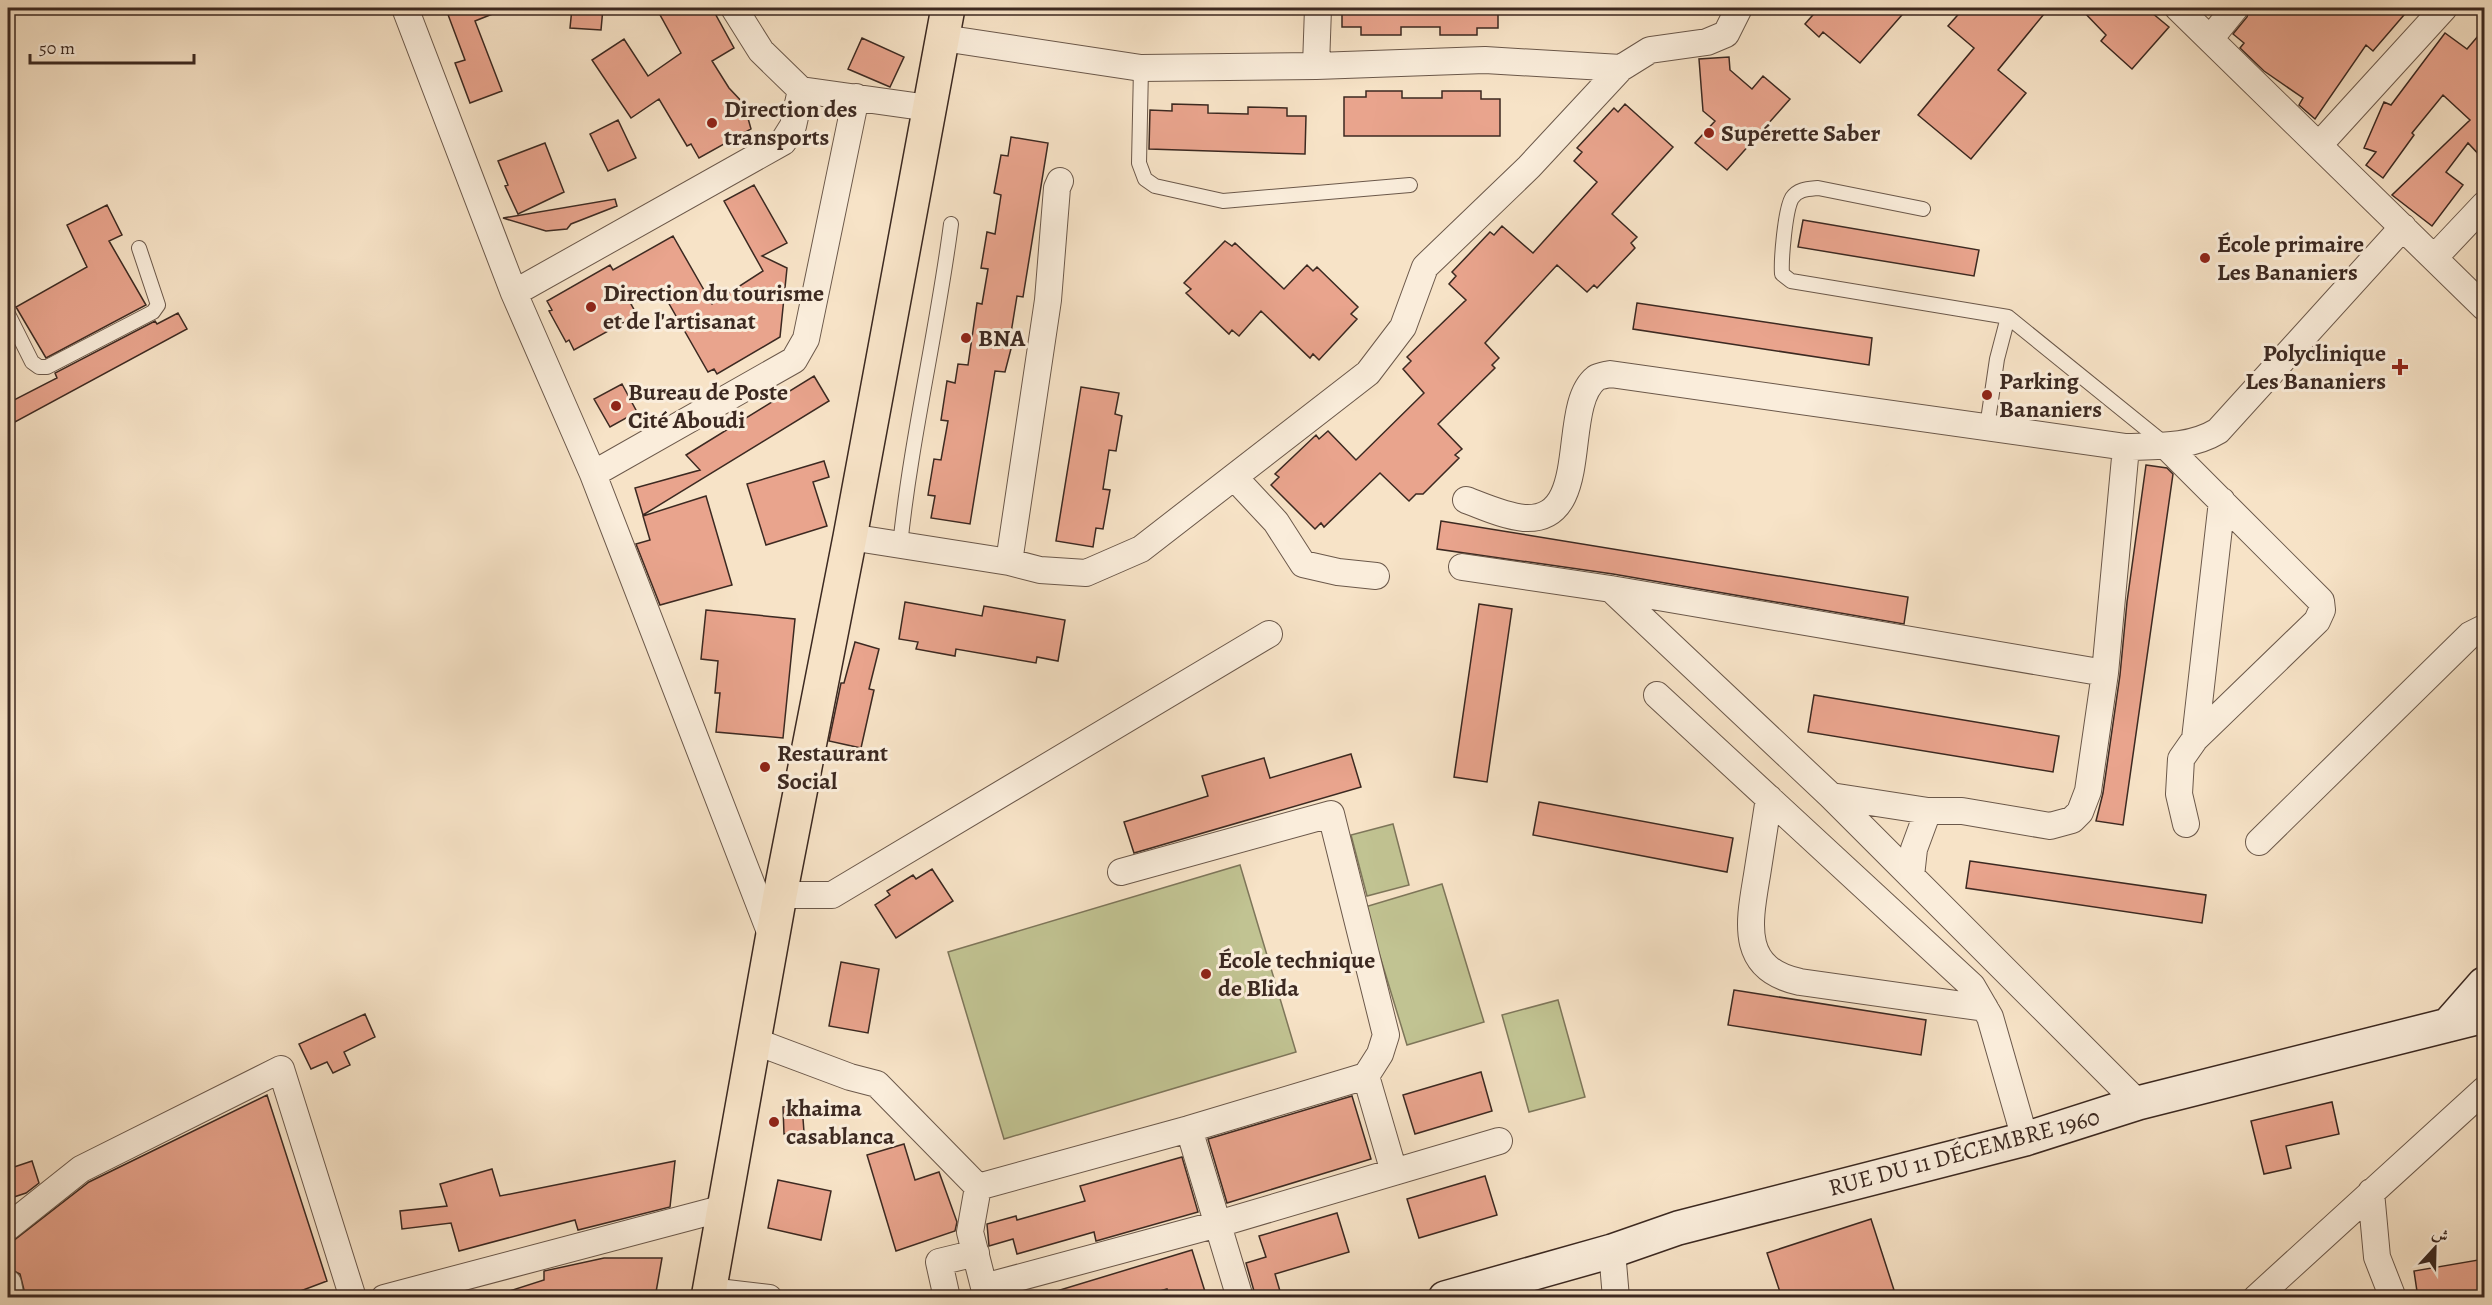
<svg xmlns="http://www.w3.org/2000/svg" width="2492" height="1305" viewBox="0 0 2492 1305" font-family="Alegreya,Amiri,serif">
	<style>
		.green { fill: #c1c392; stroke: #7e765a; stroke-width: 1.5 }
		.building { fill: #e9a48d; stroke: #3c2921; stroke-width: 1.5 }
		.lines { fill: none; stroke-linecap: round; stroke-linejoin: round }
		.service-casing { stroke: #6b584a; stroke-width: 16 }
		.minor-casing { stroke: #6b584a; stroke-width: 28 }
		.secondary-casing { stroke: #3c2921; stroke-width: 36 }
		.primary-casing { stroke: #3c2921; stroke-width: 36 }
		.service { stroke: #faeddb; stroke-width: 14 }
		.minor { stroke: #faeddb; stroke-width: 26 }
		.secondary { stroke: #faeddb; stroke-width: 33 }
		.primary { stroke: #f7e3c7; stroke-width: 33 }
		.poi-dot { fill: #8f2418; stroke: #faeddb; stroke-width: 2 }
		.labels { text-anchor: middle; stroke-width: 6; stroke-linejoin: round; paint-order: stroke }
		.poi-label { font-size: 24px; font-weight: bold; fill: #3c2921; stroke: #faeddb; text-anchor: start }
		.street-label { font-size: 24px; fill: #3c2921; stroke: #faeddb }
	</style>
	<rect width="100%" height="100%" fill="#f7e3c7"/>
	<filter id="stains"><feTurbulence type="fractalNoise" baseFrequency=".00333" numOctaves="4"/><feColorMatrix values="0 0 0 0 .2 0 0 0 0 .09 0 0 0 0 .02 0 0 0 .5 -.17"/></filter>
	<radialGradient id="worn" r=".72"><stop offset=".6" stop-color="#630" stop-opacity="0"/><stop offset="1" stop-color="#630" stop-opacity=".3"/></radialGradient>
	<path class="green" d="M1393,824L1409,885L1367,896L1351,835Z
		M1240,865L1296,1052L1004,1139L948,952Z
		M1442,884L1484,1022L1407,1045L1365,907Z
		M1558,1000L1585,1097L1529,1112L1502,1015Z"/>
	<path class="building" d="M457,8L505,9L475,21L502,91L470,103L455,63L465,60L447,12Z
		M572,8H603L601,30L570,28Z
		M668,8H712L734,48L712,61L729,88L744,104L751,129L699,158L691,144L687,146L659,99L631,118L592,60L624,39L648,76L681,53L659,13Z
		M1342,8H1498V28H1477V35H1440V27H1401V35H1361V27H1342Z
		M1819,8H1908L1860,63L1823,32L1819,37L1805,24Z
		M1964,8H2049L1998,70L2026,93L1971,159L1918,115L1974,48L1948,26Z
		M2080,8H2146L2169,27L2132,69L2101,41L2106,35Z
		M2250,8H2410L2373,51L2366,45L2315,119L2299,105L2303,98L2264,71L2240,48L2244,43L2233,34L2247,17Z
		M2484,29V160L2468,143L2446,172L2463,185L2432,226L2392,195L2470,120L2443,95L2412,133L2414,135L2383,178L2366,165L2376,152L2364,148L2384,102L2391,105L2445,33L2467,49Z
		M862,38L904,57L890,87L848,69Z
		M1729,57L1730,70L1752,89L1763,76L1790,99L1727,170L1695,143L1715,121L1703,111L1699,59Z
		M1366,91H1402V98H1442V91H1481V99H1500V136H1344V97H1366Z
		M1172,104L1208,105V113L1248,114V107L1287,108V116H1306L1305,154L1149,149L1150,110L1172,111Z
		M1625,104L1673,147L1612,214L1637,237L1631,243L1635,248L1597,288L1594,285L1587,292L1557,265L1485,343L1499,358L1492,365L1495,368L1438,424L1462,449L1455,455L1459,458L1423,494H1416L1409,501L1380,473L1324,527L1321,523L1315,529L1271,485L1279,477L1275,474L1316,435L1319,439L1328,431L1356,460L1424,393L1403,369L1411,361L1407,357L1466,300L1449,284L1456,276L1452,272L1490,232L1494,235L1502,226L1533,253L1597,182L1574,161L1582,152L1577,148L1614,108L1618,112Z
		M618,120L636,158L608,171L590,134Z
		M1011,137L1048,143L1023,297L1017,296L1011,333L1013,341L1005,372L995,371L970,524L931,518L935,496L928,495L934,459L941,460L948,421L941,420L947,381L955,383L958,364L968,365L977,303L982,304L988,269L981,268L987,232L995,234L1001,195L994,193L1001,155L1008,156Z
		M545,143L564,192L518,214L505,186L508,185L498,161Z
		M754,185L787,243L762,256L787,268L780,337L717,374L714,369L708,372L660,288L631,304L637,315L574,350L569,340L566,342L549,311L552,310L547,301L610,265L613,270L673,236L712,304L763,271L724,201Z
		M615,199L617,206L571,224L567,229L546,231L503,218Z
		M107,205L122,235L109,241L146,305L46,358L16,307L87,267L67,225Z
		M1803,220L1979,250L1974,276L1798,247Z
		M1225,241L1232,246L1235,243L1284,289L1307,265L1313,271L1317,267L1358,307L1351,314L1357,319L1319,360L1313,354L1310,358L1261,311L1239,336L1232,330L1229,334L1186,293L1191,289L1184,283Z
		M1637,303L1872,338L1869,365L1633,329Z
		M178,313L187,329L15,422L8,403L57,378L55,373L155,321L157,324Z
		M814,376L829,401L643,515L635,488L700,470L686,455Z
		M622,384L637,412L610,427L594,399Z
		M1081,387L1119,393L1115,414L1122,416L1116,451L1109,450L1103,489L1110,490L1103,529L1096,528L1093,547L1056,541Z
		M824,461L829,477L813,482L827,526L766,545L747,484Z
		M2146,465L2167,468L2173,474L2123,825L2096,821L2103,793L2120,675L2127,602Z
		M706,496L732,585L660,605L636,544L650,540L643,516Z
		M1441,521L1908,597L1904,624L1613,574L1437,549Z
		M905,602L982,616L984,606L1065,620L1058,661L1037,657L1036,663L956,649L955,656L916,649L918,642L899,639Z
		M1479,604L1512,609L1487,782L1454,777Z
		M706,610L795,619L783,738L716,732L720,693H715L718,661L701,659Z
		M855,642L879,649L869,689L874,690L861,748L829,741L841,683H844Z
		M1814,695L2059,736L2053,772L1808,732Z
		M1351,754L1361,787L1134,853L1124,822L1208,796L1202,776L1264,758L1270,778Z
		M1539,802L1733,838L1727,872L1533,835Z
		M1970,861L2206,895L2202,923L1966,888Z
		M932,869L953,901L896,938L875,905L890,895L887,891L913,875L916,879Z
		M841,962L879,969L868,1033L829,1026Z
		M1734,990L1926,1020L1921,1055L1728,1025Z
		M365,1014L375,1037L344,1052L350,1065L333,1073L327,1062L311,1069L299,1044Z
		M1481,1072L1492,1111L1415,1134L1403,1095Z
		M267,1095L327,1281L282,1298H26L20,1274L10,1269L8,1245L89,1182Z
		M1352,1096L1371,1159L1227,1203L1208,1139Z
		M2332,1102L2339,1134L2286,1146L2291,1168L2264,1174L2251,1121Z
		M802,1105L804,1132L784,1134L783,1107Z
		M904,1144L915,1180L939,1172L957,1222L955,1231L896,1251L867,1155Z
		M1182,1157L1198,1212L1096,1241L1094,1232L1017,1254L1013,1239L989,1246L987,1224L1016,1216L1017,1220L1085,1201L1080,1186Z
		M32,1161L39,1183L26,1193L8,1199V1169Z
		M675,1161L670,1207L578,1230L575,1220L459,1251L451,1223L402,1229L400,1211L447,1206L440,1184L492,1169L500,1196Z
		M1485,1176L1497,1215L1419,1238L1407,1199Z
		M778,1180L831,1191L821,1240L768,1228Z
		M1337,1213L1349,1252L1275,1274L1282,1298H1256L1246,1263L1266,1257L1259,1236Z
		M1871,1219L1894,1290L1882,1294L1883,1298H1782L1767,1253Z
		M1192,1250L1207,1298H1170L1167,1289L1136,1298H1051L1050,1293Z
		M604,1258H662L655,1298H501L500,1294L544,1280V1271Z
		M2478,1260L2483,1298H2418L2414,1271Z"/>
	<g class="lines">
		<g class="service-casing">
			<path id="service" d="M1141,68L1139,163L1145,179L1155,186L1223,201L1410,185
				M1923,209L1818,188C1808,189 1798,189 1792,198C1785,210 1781,260 1782,274L1791,281L2008,317L1997,359L1987,427
				M8,314L32,362L39,367H47L153,312L158,305L139,248
				M2008,317L2165,444
				M900,546C911,438 937,332 951,224"/>
		</g>
		<g class="minor-casing">
			<path id="minor" d="M405,8L514,293L593,474L772,937
				M734,8L761,51L801,90L929,108
				M2178,8L2484,307
				M943,38L1141,68L1316,66L1485,60L1621,68
				M2210,39L2235,8
				M1316,66L1318,8
				M2319,145L2444,8
				M2434,258L2484,205
				M514,293L783,142L793,126L801,90
				M2166,446L2321,601L2322,610L2317,621L2195,739L2181,759L2179,794L2186,824
				M593,474L794,360L806,339L856,97
				M1234,477L1276,522L1303,564L1338,572L1376,576
				M1466,500C1485,507 1504,516 1524,518C1594,522 1559,407 1596,378C1599,376 1606,375 1610,374L2126,447C2157,446 2190,448 2218,431L2403,227
				M850,537L1009,562L1040,570L1086,573L1141,549L1368,373L1403,327L1425,267L1529,167L1621,68L1650,50L1707,42L1726,34L1739,8
				M1009,562L1048,300L1057,188L1060,181
				M1462,567L1611,589L2105,673
				M1611,589L1831,796L2138,1103
				M1657,695L1972,986L1990,1017L2025,1139
				M2195,739L2222,501
				M1831,796L1928,811H1962L2050,826L2072,820L2080,812L2088,791L2105,673L2126,447
				M1769,798C1765,824 1761,850 1757,875C1749,923 1739,969 1800,982L1985,1008
				M2259,842L2470,635L2484,628
				M1121,872L1331,814L1386,1035L1380,1054L1366,1076
				M1911,876L1914,849L1928,811
				M780,895H832L1269,634
				M754,1041L850,1077L877,1084L978,1187L1189,1129L1366,1076L1394,1172
				M1189,1129L1240,1298
				M978,1187L970,1232L984,1287L1218,1224L1499,1141
				M2371,1192L2377,1257L2393,1298
				M8,1227L81,1169L281,1069L353,1298
				M1612,1251L1616,1298
				M8,1283L11,1298
				M709,1291L769,1298
				M384,1298L724,1208
				M947,1298L939,1262L976,1253
				M2256,1298L2484,1090"/>
		</g>
		<g class="secondary-casing">
			<path id="secondary" d="M2448,1025L2484,984
				M1445,1298L1612,1251L1678,1228L2025,1139L2138,1103L2484,1016"/>
		</g>
		<g class="primary-casing">
			<path id="primary" d="M708,1298L780,895L850,537L948,8"/>
		</g>
		<use href="#service" class="service"/>
		<use href="#minor" class="minor"/>
		<use href="#secondary" class="secondary"/>
		<use href="#primary" class="primary"/>
	</g>
	<g class="poi-dot">
		<circle cx="712" cy="123" r="6"/>
		<circle cx="1709" cy="133" r="6"/>
		<circle cx="2205" cy="258" r="6"/>
		<circle cx="591" cy="307" r="6"/>
		<circle cx="966" cy="338" r="6"/>
		<path d="M2397 358h6v6h6v6h-6v6h-6v-6h-6v-6h6z"/>
		<circle cx="1987" cy="395" r="6"/>
		<circle cx="616" cy="406" r="6"/>
		<circle cx="765" cy="767" r="6"/>
		<circle cx="1206" cy="974" r="6"/>
		<circle cx="774" cy="1122" r="6"/>
	</g>
	<g class="labels">
		<g class="poi-label">
			<text x="724" y="117">Direction des<tspan x="724" dy="28">transports</tspan></text>
			<text x="1721" y="141">Supérette Saber</text>
			<text x="2217" y="252">École primaire<tspan x="2217" dy="28">Les Bananiers</tspan></text>
			<text x="603" y="301">Direction du tourisme<tspan x="603" dy="28">et de l'artisanat</tspan></text>
			<text x="978" y="346">BNA</text>
			<text x="2386" y="361" text-anchor="end">Polyclinique<tspan x="2386" dy="28">Les Bananiers</tspan></text>
			<text x="1999" y="389">Parking<tspan x="1999" dy="28">Bananiers</tspan></text>
			<text x="628" y="400">Bureau de Poste<tspan x="628" dy="28">Cité Aboudi</tspan></text>
			<text x="777" y="761">Restaurant<tspan x="777" dy="28">Social</tspan></text>
			<text x="1218" y="968">École technique<tspan x="1218" dy="28">de Blida</tspan></text>
			<text x="786" y="1116">khaima<tspan x="786" dy="28">casablanca</tspan></text>
		</g>
		<g class="street-label">
			<text transform="translate(1964 1152) rotate(-15)" y="8">RUE DU 11 DÉCEMBRE 1960</text>
		</g>
	</g>
	<rect width="2492" height="1305" fill="none" stroke="#f7e3c7" stroke-width="30"/>
	<rect x="9" y="9" width="2474" height="1287" fill="none" stroke="#3c2921" stroke-width="3"/>
	<rect x="15" y="15" width="2462" height="1275" fill="none" stroke="#3c2921" stroke-width="1.5"/>
	<g transform="translate(2435 1248) rotate(22)" stroke="#faeddb" stroke-width="4.5" paint-order="stroke">
	<path d="M0-4.5L10 22L0 15L-10 22Z" fill="#3c2921"/>
	<text y="-9" font-size="16" font-weight="bold" text-anchor="middle" fill="#3c2921">ش</text>
	</g>
	<path d="M30 54v9h164v-9" fill="none" stroke="#3c2921" stroke-width="3"/>
	<text x="39" y="54" font-size="18" fill="#3c2921" stroke="#faeddb" stroke-width="4.5" paint-order="stroke">50 m</text>
	<rect width="100%" height="100%" filter="url(#stains)"/>
	<rect width="100%" height="100%" fill="url(#worn)"/>
</svg>
